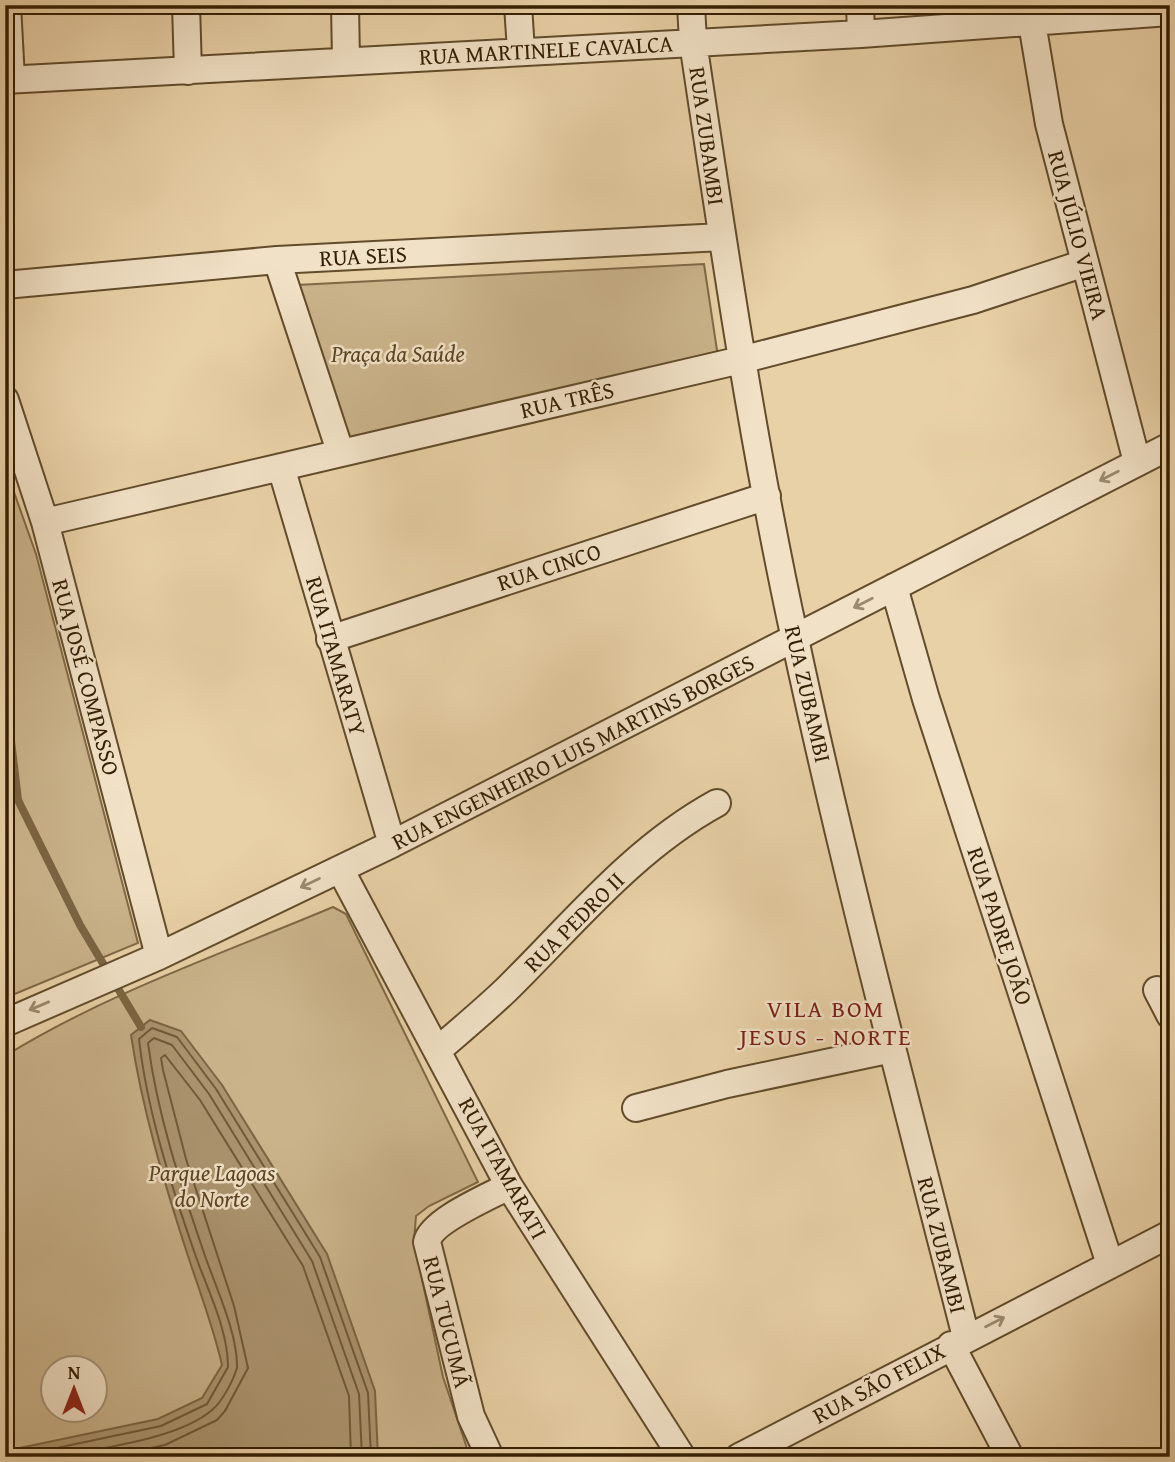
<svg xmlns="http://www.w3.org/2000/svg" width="1175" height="1462" viewBox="0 0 1175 1462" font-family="'Gentium Book Plus',serif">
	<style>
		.green { fill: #cab38b; stroke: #7f6946; stroke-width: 2; fill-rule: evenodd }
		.water { fill: #ab946f; stroke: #7b6543; stroke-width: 2 }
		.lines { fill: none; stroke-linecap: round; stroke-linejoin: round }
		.shore { stroke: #705a38; stroke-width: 2 }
		.stream { stroke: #7b6543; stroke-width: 8 }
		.minor-casing { stroke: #614c2b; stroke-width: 30 }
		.minor { stroke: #f1e1c6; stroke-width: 26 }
		.oneway { stroke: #9c8a6e }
		.labels { text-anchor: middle; stroke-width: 5; stroke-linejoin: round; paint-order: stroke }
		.street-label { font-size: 23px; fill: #341f02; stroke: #f1e1c6 }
		.park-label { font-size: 23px; font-style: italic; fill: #5a4424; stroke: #f1e1c6 }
		.neighbourhood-label { font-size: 24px; letter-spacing: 2px; fill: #7a1f14; stroke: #f1e1c6 }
	</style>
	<rect width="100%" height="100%" fill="#e9d1a7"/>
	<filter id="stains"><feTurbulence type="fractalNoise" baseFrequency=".00286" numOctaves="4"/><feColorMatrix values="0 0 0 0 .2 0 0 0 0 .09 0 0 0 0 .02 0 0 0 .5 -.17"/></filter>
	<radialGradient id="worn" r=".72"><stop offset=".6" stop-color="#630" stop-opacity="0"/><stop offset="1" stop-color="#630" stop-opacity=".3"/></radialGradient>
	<path class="green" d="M704,264L718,357L345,443L297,285Z
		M5,467L36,554L138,943L5,998Z
		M333,907L346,914L478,1182L429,1206L416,1216L414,1242L443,1377L470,1457H5V1056C107,993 224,953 333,907ZM52,1368H94V1410H52Z"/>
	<path class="water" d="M150,1020L181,1031L222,1085L327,1254L375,1391L378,1457H5V1451L158,1419L202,1398L222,1365C213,1326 199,1290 187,1253C164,1182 142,1109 131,1035Z"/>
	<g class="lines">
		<path class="shore" d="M14,1457L161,1426L207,1404L228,1367C228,1329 207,1289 195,1254C171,1185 147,1111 139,1039L152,1028L177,1037L216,1089L320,1257L368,1393L371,1457
			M57,1457C100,1448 179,1439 212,1410C222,1402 233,1381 237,1368C238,1332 214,1284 203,1250C180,1183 157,1113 148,1043L154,1038L172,1045L209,1094L312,1261L359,1394L362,1457
			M108,1457L165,1445L217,1420L225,1411L248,1368L234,1306L186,1159L163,1070L161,1058L165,1055L200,1100L303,1266L349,1396L351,1457"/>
		<path class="stream" d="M5,690L18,800L80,925L141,1027"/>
		<g class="minor-casing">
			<path id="minor" d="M7,5L11,79
				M186,5L188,71
				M345,5L346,61
				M518,5L521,51
				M691,5L693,42C723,242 752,442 795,639C845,873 907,1105 966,1337
				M860,5L861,34
				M1029,5L1049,124L1137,462
				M5,80L861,34L1170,12
				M277,260L340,451
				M5,285L277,260L722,237
				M5,400L45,522L159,956
				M281,467L392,844
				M45,522L741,360L973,300L1085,263
				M894,587L926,699L1110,1264
				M330,639L767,496
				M340,869L509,1186L682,1457
				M1157,990L1170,1015
				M5,1023L159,956L392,844L1170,446
				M438,1050C461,1030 484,1011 506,990C573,924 633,849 717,803
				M636,1108L727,1084L892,1049
				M951,1345L1010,1457
				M490,1457L471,1416L427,1242C431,1221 490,1196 509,1186
				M739,1457L1170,1234"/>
		</g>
		<use href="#minor" class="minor"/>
	</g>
	<defs><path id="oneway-shaft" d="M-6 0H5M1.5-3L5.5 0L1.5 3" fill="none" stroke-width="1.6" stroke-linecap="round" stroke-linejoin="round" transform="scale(1.75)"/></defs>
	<g class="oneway">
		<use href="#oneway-shaft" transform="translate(1109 476) rotate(153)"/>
		<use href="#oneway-shaft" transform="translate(863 603) rotate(153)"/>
		<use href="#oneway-shaft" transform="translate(310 883) rotate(154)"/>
		<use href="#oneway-shaft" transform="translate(39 1006) rotate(157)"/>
		<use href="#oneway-shaft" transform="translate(995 1322) rotate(-27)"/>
	</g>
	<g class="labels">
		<g class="street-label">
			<text transform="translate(546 50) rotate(-3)" y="8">RUA MARTINELE CAVALCA</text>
			<text transform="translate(707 136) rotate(82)" y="8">RUA ZUBAMBI</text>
			<text transform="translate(1078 235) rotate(75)" y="8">RUA JÚLIO VIEIRA</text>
			<text transform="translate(363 256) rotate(-3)" y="8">RUA SEIS</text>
			<text transform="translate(567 400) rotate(-13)" y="8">RUA TRÊS</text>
			<text transform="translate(549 567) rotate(-18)" y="8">RUA CINCO</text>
			<text transform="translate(336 656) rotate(74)" y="8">RUA ITAMARATY</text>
			<text transform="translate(86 677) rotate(75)" y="8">RUA JOSÉ COMPASSO</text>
			<text transform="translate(808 694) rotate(77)" y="8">RUA ZUBAMBI</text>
			<text transform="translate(573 752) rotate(-27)" y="8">RUA ENGENHEIRO LUIS MARTINS BORGES</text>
			<text transform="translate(574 922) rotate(-45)" y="8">RUA PEDRO II</text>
			<text transform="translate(1000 926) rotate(72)" y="8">RUA PADRE JOÃO</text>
			<text transform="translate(503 1168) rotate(61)" y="8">RUA ITAMARATI</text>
			<text transform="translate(942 1245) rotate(76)" y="8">RUA ZUBAMBI</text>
			<text transform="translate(447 1322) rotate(76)" y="8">RUA TUCUMÃ</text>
			<text transform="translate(879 1383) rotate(-28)" y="8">RUA SÃO FELIX</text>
		</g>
		<g class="park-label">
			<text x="398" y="362">Praça da Saúde</text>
			<text x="212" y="1181">Parque Lagoas<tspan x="212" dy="26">do Norte</tspan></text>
		</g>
		<g class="neighbourhood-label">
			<text x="826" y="1017">VILA BOM<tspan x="826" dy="28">JESUS - NORTE</tspan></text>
		</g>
	</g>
	<rect width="1175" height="1462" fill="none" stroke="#e9d1a7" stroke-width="28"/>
	<rect x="7" y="7" width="1161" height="1448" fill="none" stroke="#341f02" stroke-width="3.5"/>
	<rect x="14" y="14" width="1147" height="1434" fill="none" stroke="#341f02" stroke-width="2"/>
	<g transform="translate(74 1389)"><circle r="33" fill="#f1e1c6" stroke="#a59378" stroke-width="2"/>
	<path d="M0-5L12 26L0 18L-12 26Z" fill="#8f2418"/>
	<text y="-10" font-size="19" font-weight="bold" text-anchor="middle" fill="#341f02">N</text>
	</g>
	<rect width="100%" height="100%" filter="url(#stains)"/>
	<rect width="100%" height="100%" fill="url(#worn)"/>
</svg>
